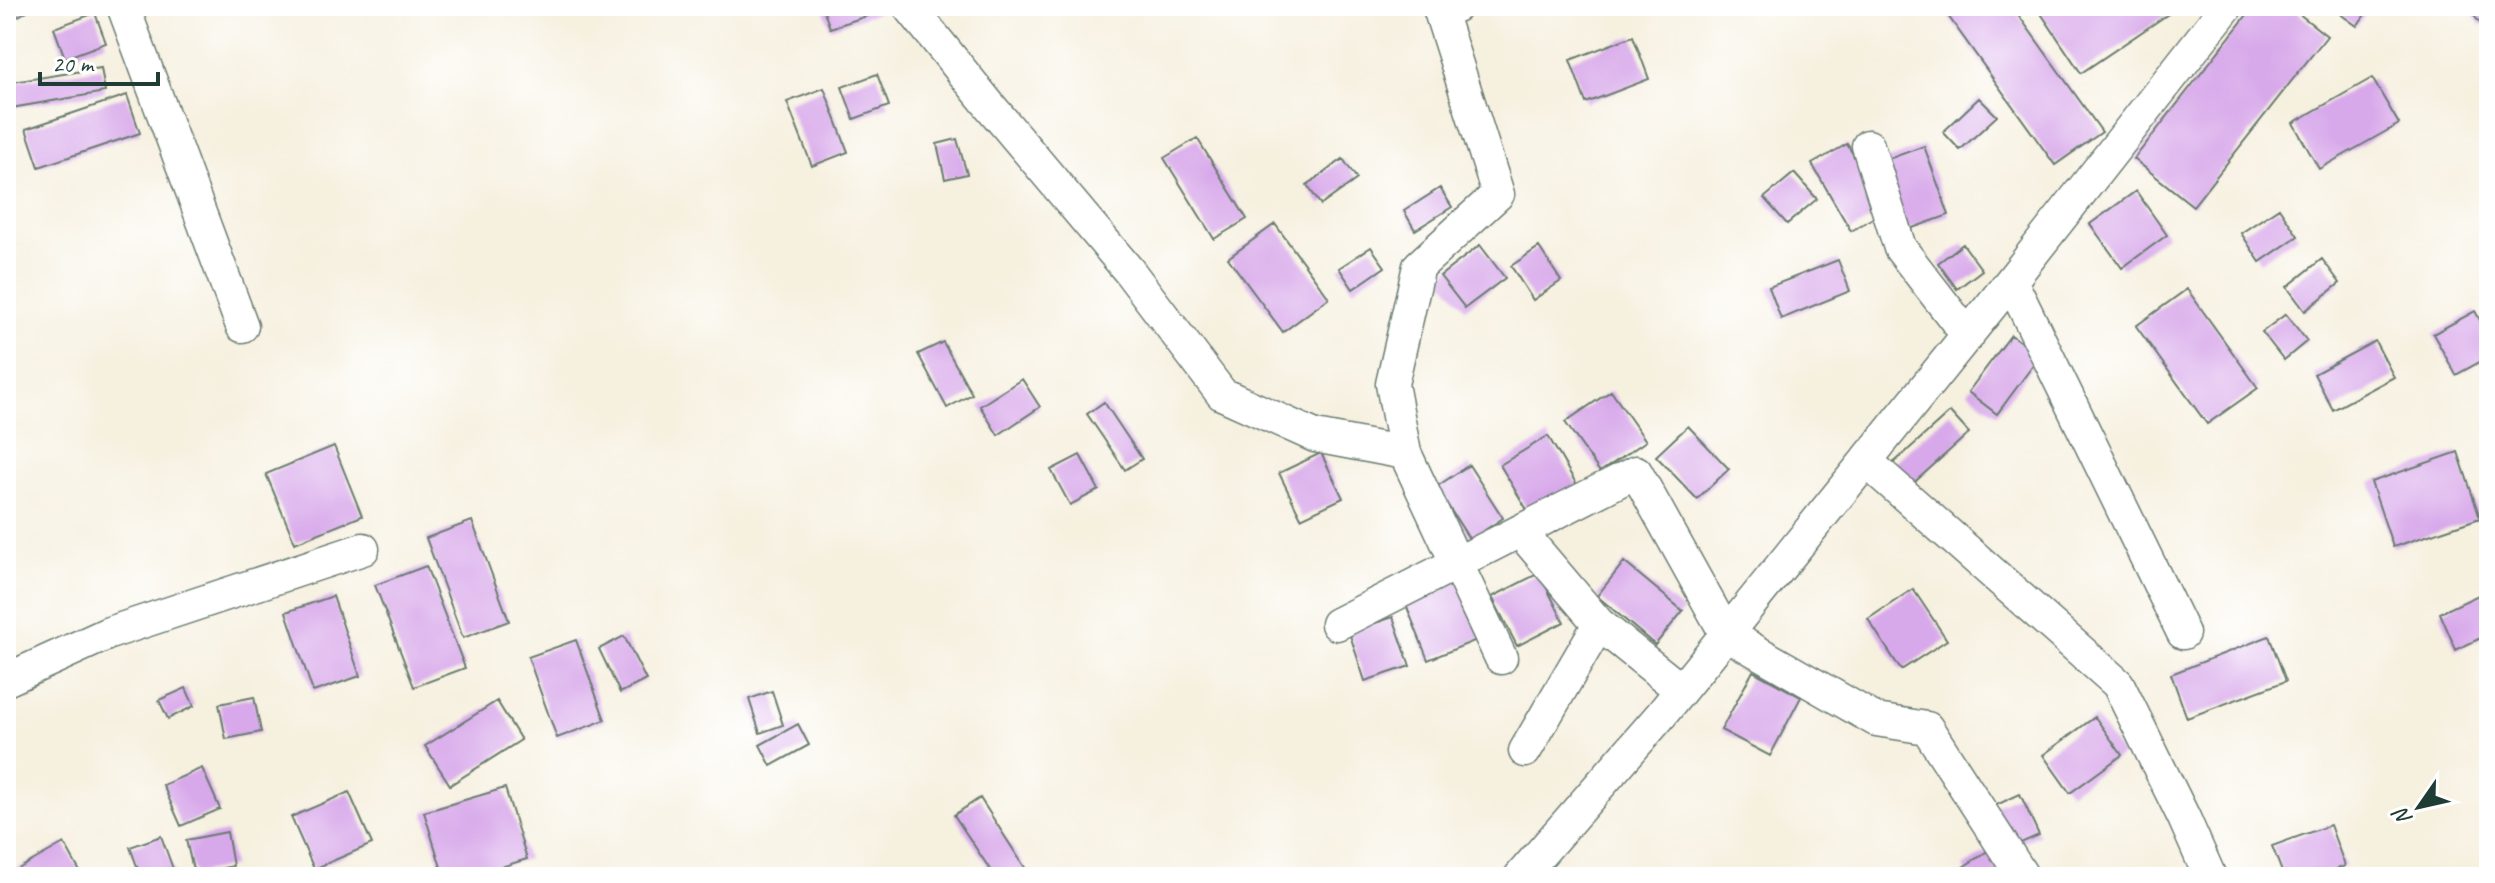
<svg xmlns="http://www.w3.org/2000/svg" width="2495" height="883" viewBox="0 0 2495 883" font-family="Caveat,sans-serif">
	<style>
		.building { fill: #d8a9ea }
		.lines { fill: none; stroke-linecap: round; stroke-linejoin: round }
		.minor-casing { stroke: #6a7c70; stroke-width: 35 }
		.minor { stroke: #fff; stroke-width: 32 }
	</style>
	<rect width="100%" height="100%" fill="#fff"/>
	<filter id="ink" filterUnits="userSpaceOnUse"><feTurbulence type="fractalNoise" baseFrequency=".0125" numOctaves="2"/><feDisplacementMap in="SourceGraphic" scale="16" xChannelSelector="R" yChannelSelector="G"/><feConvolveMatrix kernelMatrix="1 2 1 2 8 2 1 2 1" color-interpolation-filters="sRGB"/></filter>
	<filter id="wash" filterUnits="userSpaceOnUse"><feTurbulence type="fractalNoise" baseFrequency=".006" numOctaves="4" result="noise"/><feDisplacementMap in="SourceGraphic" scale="32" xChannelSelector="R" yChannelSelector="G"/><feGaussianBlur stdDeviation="1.8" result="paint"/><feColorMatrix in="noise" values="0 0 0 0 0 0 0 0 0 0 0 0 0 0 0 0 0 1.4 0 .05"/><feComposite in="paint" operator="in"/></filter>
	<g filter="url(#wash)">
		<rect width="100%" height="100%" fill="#f6f0df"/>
		<g id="blocks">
			<path class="building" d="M6,6H24L27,11L12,20Z
				M822,6H877L879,12L830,28Z
				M1941,6H2012L2102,132L2055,165Z
				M2036,6H2180L2081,73Z
				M2254,6H2289L2327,36L2193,206L2134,159Z
				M2329,6H2371L2357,26Z
				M2467,6H2489V20L2481,25Z
				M95,13L106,43L65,58L54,28Z
				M1633,36L1649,79L1586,103L1570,60Z
				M101,68L105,92L11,108L7,83Z
				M877,74L889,106L854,119L842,87Z
				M2372,78L2399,124L2319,169L2293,123Z
				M824,88L848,152L812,166L787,102Z
				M127,95L140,133L39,167L26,129Z
				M1979,98L1997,116L1960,150L1943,132Z
				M1197,138L1247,219L1214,239L1164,158Z
				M957,139L967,174L945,179L937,144Z
				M1847,144L1886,210L1851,231L1812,164Z
				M1924,146L1949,215L1904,231L1880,162Z
				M1343,159L1357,179L1321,205L1307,185Z
				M1794,173L1817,199L1787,224L1764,198Z
				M1440,188L1452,207L1415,230L1404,211Z
				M2136,191L2167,235L2122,268L2090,224Z
				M2279,208L2298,236L2260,262L2241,233Z
				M1275,224L1329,298L1283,332L1228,258Z
				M1963,244L1982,270L1957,289L1938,263Z
				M1480,245L1505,278L1465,308L1440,276Z
				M1371,247L1385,267L1353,289L1339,268Z
				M1539,247L1561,281L1533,300L1511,266Z
				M2322,259L2340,283L2305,311L2287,287Z
				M1838,260L1850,291L1781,319L1769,287Z
				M2187,289L2258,388L2207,424L2136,326Z
				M2475,311L2489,337V357L2456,375L2433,334Z
				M2286,314L2307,341L2284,360L2262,332Z
				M2011,335L2040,356L1997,414L1968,392Z
				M2375,341L2394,377L2333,410L2314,374Z
				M943,342L972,394L947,408L918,354Z
				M1022,379L1040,407L998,435L980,406Z
				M1611,391L1646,441L1600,472L1565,422Z
				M1104,402L1142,459L1125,470L1087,414Z
				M1950,412L1969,433L1908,488L1889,467Z
				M1688,426L1729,469L1697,499L1656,456Z
				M1548,436L1580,490L1532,518L1500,465Z
				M334,446L362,516L295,543L266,474Z
				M2458,452L2480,518L2393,547L2371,482Z
				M1321,453L1343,498L1301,518L1279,473Z
				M1080,455L1099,490L1070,505L1051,470Z
				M1469,465L1503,518L1470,540L1436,487Z
				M472,521L509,621L463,638L426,538Z
				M1624,562L1683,611L1655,645L1597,596Z
				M426,566L465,668L414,687L375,585Z
				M1539,573L1564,622L1517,646L1492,597Z
				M1459,575L1484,637L1428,660L1403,597Z
				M1913,589L1947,640L1901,670L1868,619Z
				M2489,590V634L2456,650L2440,613Z
				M333,596L360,676L313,692L286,612Z
				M1393,617L1410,666L1365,681L1349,632Z
				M624,636L646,680L620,693L599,649Z
				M2269,636L2286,681L2187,718L2171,674Z
				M576,640L605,720L557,738L528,657Z
				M1753,671L1801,697L1770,756L1721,730Z
				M186,688L194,706L168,719L159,700Z
				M772,691L783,725L760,733L749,699Z
				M254,697L261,732L226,739L219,704Z
				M497,701L521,740L450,785L425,746Z
				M2095,717L2122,755L2070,793L2043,755Z
				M798,724L809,745L771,766L760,745Z
				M202,768L220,809L181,826L163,785Z
				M505,788L527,859L468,877H444L424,812Z
				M349,792L372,844L314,869L291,817Z
				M2020,794L2039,835L2012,847L1994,806Z
				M980,798L1031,877H995L954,815Z
				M2330,825L2345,866L2315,877H2284L2272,846Z
				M227,832L233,866L194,874L186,840Z
				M161,836L176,877H141L130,847Z
				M64,843L83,877H23L18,869Z
				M1994,847L2012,877H1969L1963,867Z"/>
		</g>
	</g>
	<g filter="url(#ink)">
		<use href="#blocks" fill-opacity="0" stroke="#6a7c70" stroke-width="2"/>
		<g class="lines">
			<g class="minor-casing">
				<path id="minor" d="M123,6L242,326
					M909,6L990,106L1129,271L1222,394L1315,436L1405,453
					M1456,6L1440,11L1498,194L1419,266L1392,384L1405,453L1501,658
					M1868,146L1900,248L1968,336
					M2011,281L2183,633
					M1866,461L2118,684L2184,818L2210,877
					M1520,531L1599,624L1681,690
					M1337,624L1636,472L1726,634L1876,720L1927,728L2023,877
					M6,680L109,633L363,549
					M1525,751L1599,624
					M1520,877L1661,715L2011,281L2227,6"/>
			</g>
			<use href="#minor" class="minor"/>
		</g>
	</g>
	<rect width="2495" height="883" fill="none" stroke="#fff" stroke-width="32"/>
	<g transform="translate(2419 807) rotate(236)" stroke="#ffffff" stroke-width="6" paint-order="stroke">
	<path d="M0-6L14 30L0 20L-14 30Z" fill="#1f3d34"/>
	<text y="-12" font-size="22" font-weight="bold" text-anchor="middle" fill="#1f3d34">N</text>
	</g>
	<path d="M40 72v12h118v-12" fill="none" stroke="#1f3d34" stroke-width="4"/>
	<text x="52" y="72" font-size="24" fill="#1f3d34" stroke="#ffffff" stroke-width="6" paint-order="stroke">20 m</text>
</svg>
